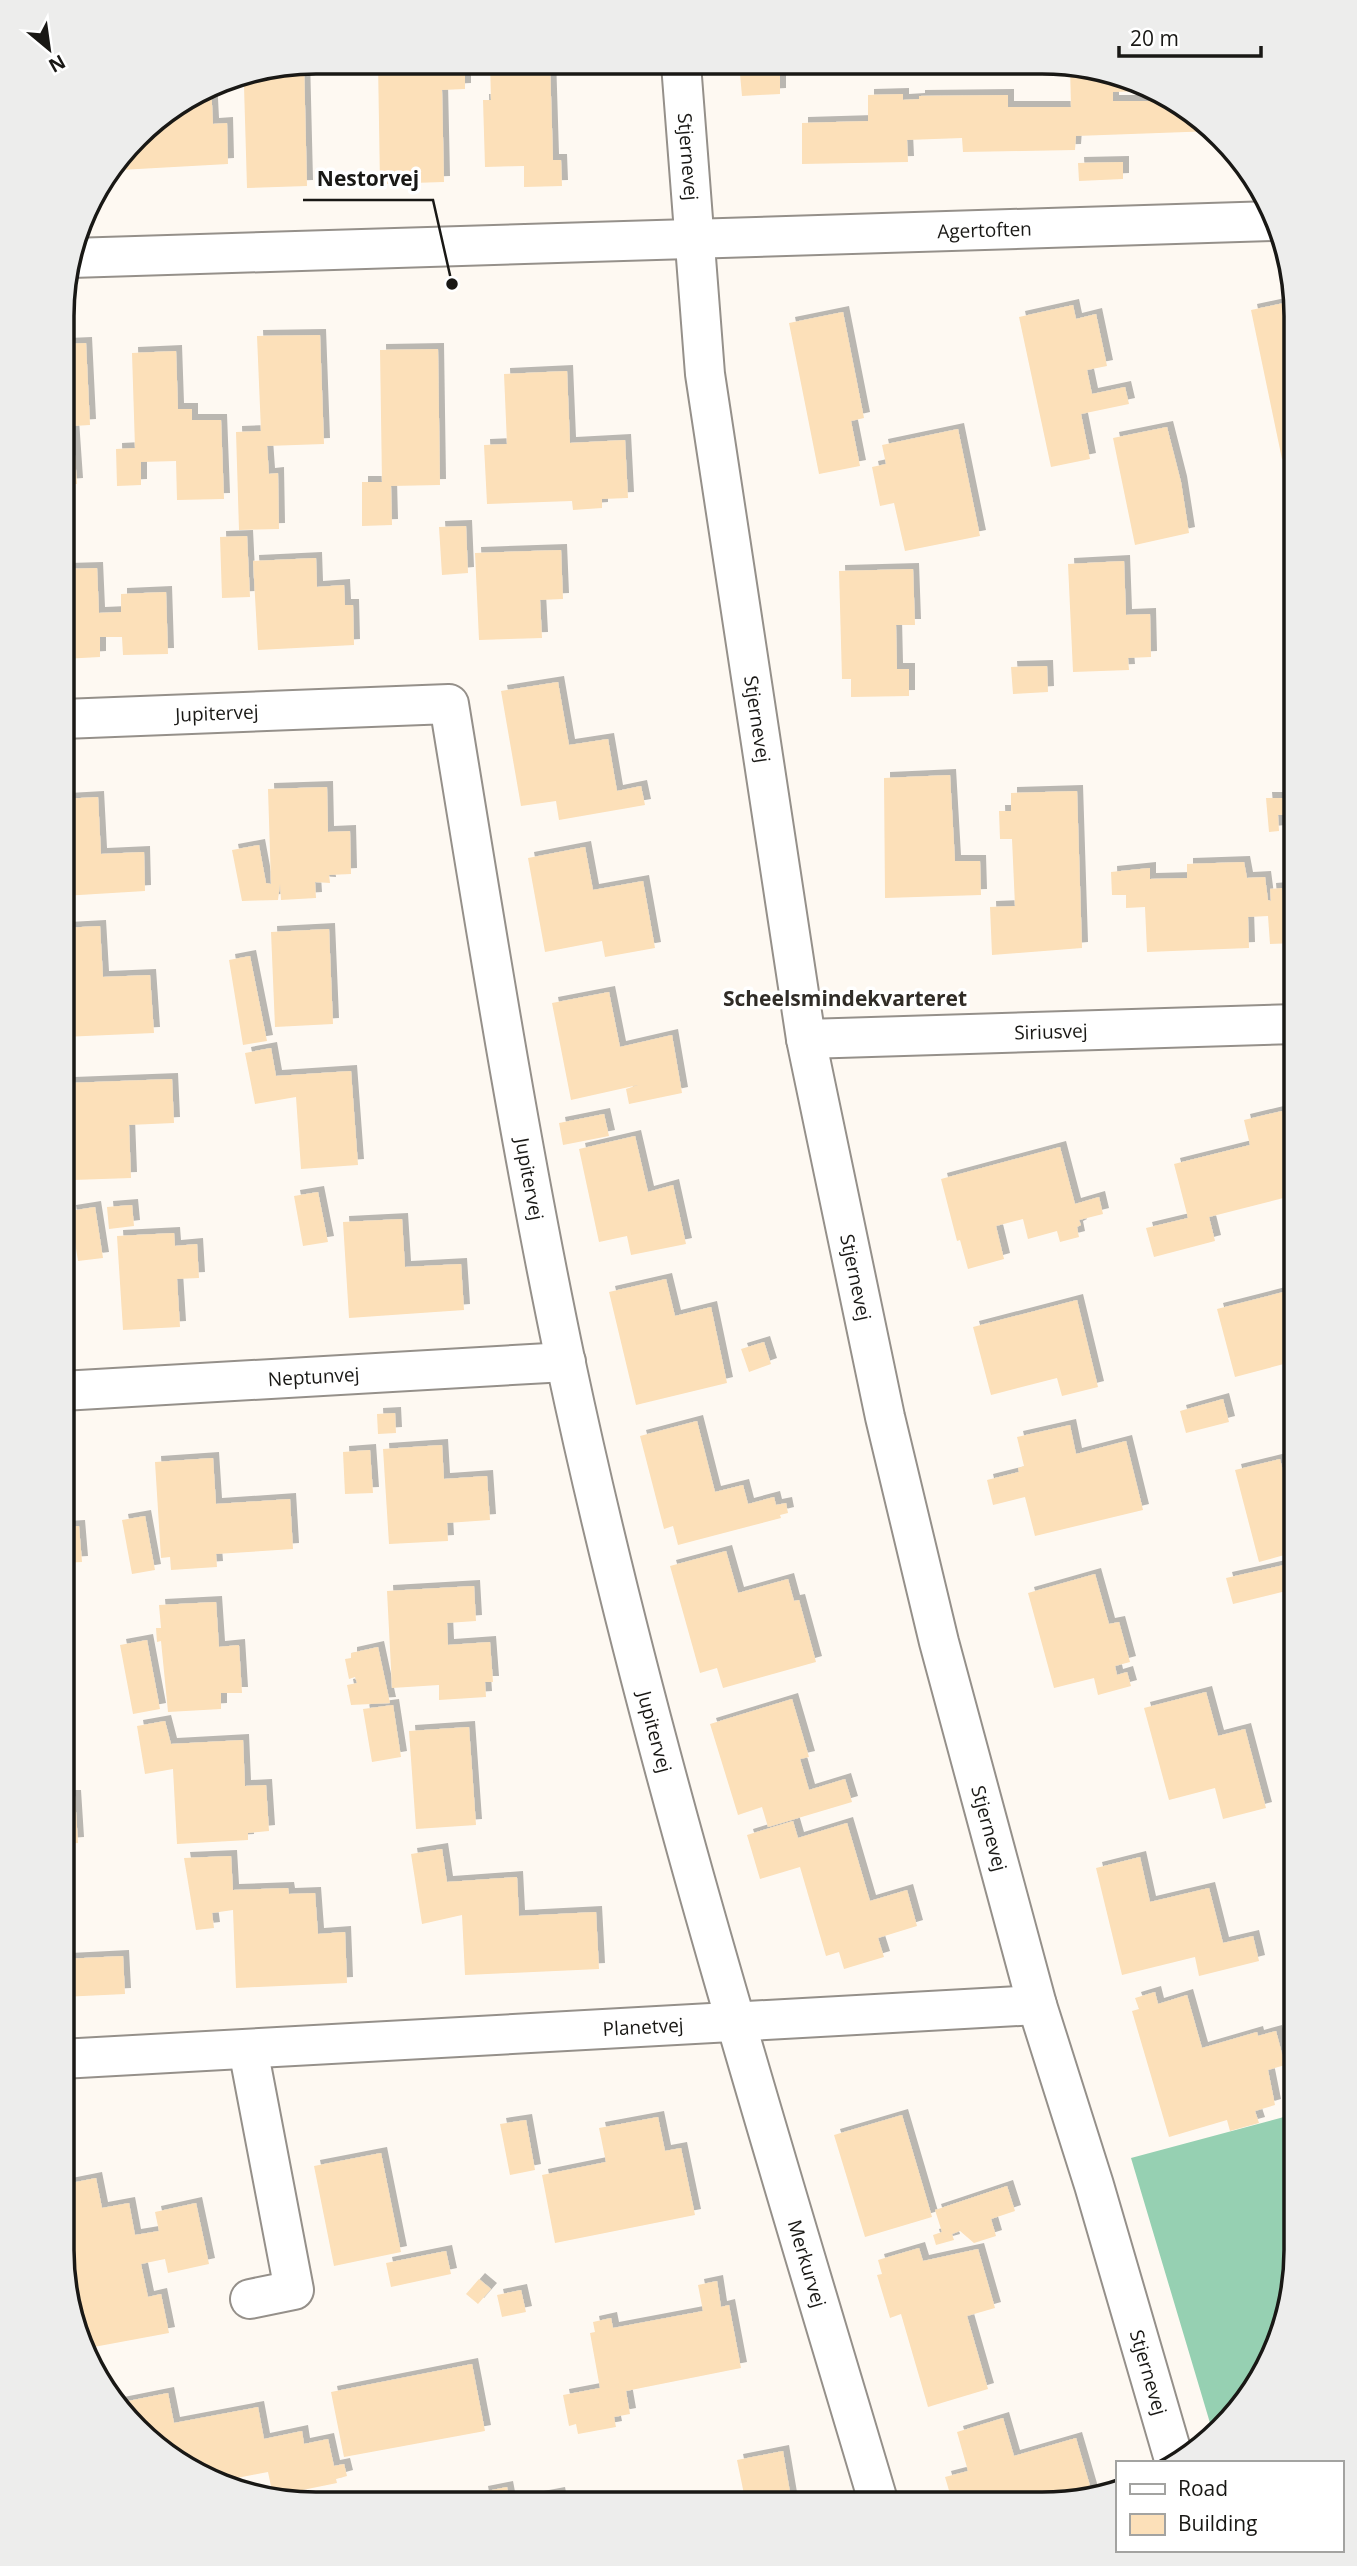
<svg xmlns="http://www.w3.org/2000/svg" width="1357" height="2566" viewBox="0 0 1357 2566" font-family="'Open Sans',sans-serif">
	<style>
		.forest { fill: #96d0b2 }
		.building { fill: #fce0b9; filter: url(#shadow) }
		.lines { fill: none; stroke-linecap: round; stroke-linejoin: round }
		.minor-casing { stroke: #95908a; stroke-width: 42 }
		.minor { stroke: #fff; stroke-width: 38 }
		.labels { text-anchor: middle; stroke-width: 7; stroke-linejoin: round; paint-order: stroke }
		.street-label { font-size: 19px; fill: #191815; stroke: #fff }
		.neighbourhood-label { font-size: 21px; font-weight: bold; fill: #302c27; stroke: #fff }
		.rim { fill: none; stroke: #191815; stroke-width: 3.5 }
		.leader { fill: none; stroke: #191815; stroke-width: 2.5 }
		.callout-dot { fill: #191815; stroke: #fff; stroke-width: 2.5 }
		.callout-label { font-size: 21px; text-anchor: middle; font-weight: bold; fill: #191815; stroke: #fff; stroke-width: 7; stroke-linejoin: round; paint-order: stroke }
	</style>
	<defs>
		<filter id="shadow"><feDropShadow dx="6" dy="-6" stdDeviation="0" flood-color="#0004"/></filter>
	</defs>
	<rect width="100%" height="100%" fill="#fef9f2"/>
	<path class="forest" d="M1295,2114C1295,2218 1307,2312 1244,2403C1237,2415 1223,2424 1213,2433L1131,2158Z"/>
	<path class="building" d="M378,62H465V89L442,90L444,182L380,184Z
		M490,62L550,63L553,160H561L562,186L524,187V166L485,167L483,100H491Z
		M304,64L307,186L247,188L244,86H227L226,79Z
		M1070,66H1091L1142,83V91L1113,92V101H1153L1154,88L1209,125L1214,131L1076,136L1075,150L963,152L962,138L907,140L908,162L802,164V123L868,121V95L903,94V100L919,99V96L1008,95V107H1071Z
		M780,73V94L742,96L740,74Z
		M211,85L213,124L227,123L228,164L120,170V161L147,126L155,125L154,120Z
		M1123,162V179L1079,181L1078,163Z
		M1293,301L1296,456L1282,459L1251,310Z
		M1073,305L1076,319L1096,314L1107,366L1087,370L1092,394L1125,387L1129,404L1081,414L1090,459L1051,467L1019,317Z
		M843,312L864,418L851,421L860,466L819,474L789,323Z
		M320,335L324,444L267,446L269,474L278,473L279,529L239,530L236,432L261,431L257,336Z
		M86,343L90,425L73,426L77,484L63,485V344Z
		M438,349L440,485L391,486L392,525L362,526V482H382L380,350Z
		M176,351L178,409H192V420H221L224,499L177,500L176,461L141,462V485L117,486L116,449L135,448L132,353Z
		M567,371L570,443L625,440L628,498L602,499V508L573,510L572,501L487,504L484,445L507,444L504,374Z
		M1167,427L1181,482L1189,533L1135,545L1113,438Z
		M958,429L980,536L905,551L894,503L880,506L872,467L886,464L882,445Z
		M466,526L468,573L442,575L439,527Z
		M247,536L250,597L222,598L220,537Z
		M561,550L563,599L540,600L542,638L479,640L475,553Z
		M316,558L317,587L344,585L345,605H353L354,645L258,650L253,561Z
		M1124,561L1126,615L1150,614L1151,657L1128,658L1129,670L1073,672L1068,564Z
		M97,568L99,613L121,612V594L166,592L168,654L123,655L122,637H100V657L63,659V569Z
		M913,569L915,625H896L897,669H909V696L851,697V679H842L839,571Z
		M1047,666L1048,692L1013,694L1011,667Z
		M558,682L569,745L608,739L617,791L641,786L645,805L559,820L556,801L521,806L501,691Z
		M950,775L955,861H980L981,895L885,898L884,778Z
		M1296,786V943L1270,944L1268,916L1248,917L1249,948L1147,952L1145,907L1126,908V895H1112L1111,872L1150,868V879L1187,878V864L1244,862L1247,878L1265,877L1268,900L1271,901L1270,889L1282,888L1283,900H1287L1283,815H1278L1279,831L1269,832L1266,798H1283V787Z
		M327,787L328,832L350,831L351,874L329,875L330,883L315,882L316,898L281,900L280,884L278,900L242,901L232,850L259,845L266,883L271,884L268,789Z
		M1077,791L1082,948L992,955L990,907L1015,906L1012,839H1000L999,811H1011V793Z
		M98,797L101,854L144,852L145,891L63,896V799Z
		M585,847L593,890L643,881L655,948L605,957L602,941L545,952L528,858Z
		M100,926L103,977L150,975L154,1033L63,1037V928Z
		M329,929L333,1024L275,1027L271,932Z
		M250,956L267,1041L243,1045L229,960Z
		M609,992L620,1047L672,1035L682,1093L629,1104L626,1089L638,1085L571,1100L552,1003Z
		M271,1048L276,1076L351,1071L358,1165L301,1169L296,1097L255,1104L245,1053Z
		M172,1079L174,1123L129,1125L131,1178L73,1180L68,1083Z
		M1282,1111L1295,1162V1195L1209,1217L1215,1241L1154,1257L1146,1228L1188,1218L1174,1164L1250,1145L1244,1120Z
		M604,1114L609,1136L563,1145L559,1123Z
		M635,1136L648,1192L673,1185L686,1244L631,1255L627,1236L599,1242L579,1149Z
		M1060,1147L1075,1204L1099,1197L1103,1214L1079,1220L1081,1225L1077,1227L1079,1237L1060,1242L1057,1231L1028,1239L1023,1219L996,1226L1004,1259L968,1269L960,1240L957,1241L941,1179Z
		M318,1192L328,1242L303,1246L294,1196Z
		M132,1205L134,1226L109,1229L107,1207Z
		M95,1207L103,1258L78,1261L70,1211Z
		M402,1219L405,1267L461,1264L464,1310L349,1318L343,1222Z
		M174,1233L175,1246L197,1244L199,1278L177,1279L180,1327L123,1330L117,1236Z
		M666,1279L675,1316L711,1307L727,1383L636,1405L609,1292Z
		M1295,1289V1361L1235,1377L1217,1309Z
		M1077,1300L1098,1387L1062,1396L1057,1378L991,1395L973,1327Z
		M764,1342L771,1364L749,1372L741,1349Z
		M1223,1399L1229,1422L1186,1433L1180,1411Z
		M395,1413L396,1433L378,1434L377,1414Z
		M697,1421L715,1492L743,1485L748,1504L774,1497L776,1505L786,1503L788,1513L780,1515L781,1518L678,1545L673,1526L664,1529L640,1436Z
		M1070,1425L1076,1454L1126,1441L1143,1510L1035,1536L1025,1497L993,1505L987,1480L1019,1472L1018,1468L1024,1466L1017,1437Z
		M442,1445L444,1479L487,1476L490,1520L447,1523L448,1541L389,1544L383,1449Z
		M370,1450L373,1493L345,1494L343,1452Z
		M213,1458L216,1504L290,1499L293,1549L216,1554L217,1567L171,1570L170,1557L161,1558L155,1462Z
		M1280,1459L1289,1494L1295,1492V1552L1259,1562L1235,1470Z
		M145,1516L155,1570L132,1574L122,1520Z
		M79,1526L82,1562L62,1563V1527Z
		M726,1551L738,1593L788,1579L794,1601L799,1600L816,1662L723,1688L717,1668L700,1673L670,1566Z
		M1284,1565L1290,1590L1233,1604L1226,1578Z
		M1095,1574L1109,1624L1119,1622L1130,1662L1115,1666L1117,1675L1127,1672L1131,1686L1098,1695L1094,1678L1054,1688L1028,1593Z
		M474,1586L476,1621L447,1623L448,1645L490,1642L493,1682H485L486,1697L439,1700V1685L392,1688L387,1591Z
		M216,1602L219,1647L239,1645L242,1693H221V1709L168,1712L161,1641L157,1642L156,1628H161L159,1605Z
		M147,1640L160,1709L133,1714L120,1645Z
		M378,1647L390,1703L351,1705L347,1685L357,1683L355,1677L349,1679L345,1659L351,1658V1653Z
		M1206,1692L1218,1736L1245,1729L1266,1808L1223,1819L1215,1788L1169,1800L1144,1708Z
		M792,1699L809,1757L800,1759L809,1790L845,1779L852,1802L768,1827L762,1807L738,1815L710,1724Z
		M393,1705L401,1757L372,1762L363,1709Z
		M165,1721L171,1744L243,1740L245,1786L266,1785L269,1831L248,1833V1840L177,1844L173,1769L145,1774L137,1726Z
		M469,1727L476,1825L416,1829L409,1731Z
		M62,1796H75L78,1843L62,1844Z
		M793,1821L798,1838L847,1823L870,1901L907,1890L917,1926L878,1938L884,1957L844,1969L839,1952L826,1956L800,1867L760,1879L747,1835Z
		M442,1849L447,1882L517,1877L519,1916L596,1912L599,1969L465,1975L462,1915L422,1924L411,1854Z
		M231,1856L233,1890L288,1888L289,1894L315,1893L318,1934L345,1932L347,1983L236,1988L233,1910L212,1913L214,1928L196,1930L184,1858Z
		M1140,1857L1150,1902L1209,1888L1223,1943L1253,1936L1259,1961L1199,1976L1195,1957L1122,1975L1096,1868Z
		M62,1951L64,1959L123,1956L125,1994L62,1997Z
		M1155,1992L1158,2004L1187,1995L1202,2048L1257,2032L1258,2036L1276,2031L1285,2065L1268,2070L1275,2105L1255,2111L1259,2123L1230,2131L1227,2120L1169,2137L1132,2011L1139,2009L1135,1998Z
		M68,2105L69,2123L61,2133V2106Z
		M902,2115L932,2217L865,2237L834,2135Z
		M658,2117L665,2151L681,2148L695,2215L555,2243L542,2175L606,2162L599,2128Z
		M526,2120L535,2170L510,2175L500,2124Z
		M381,2153L401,2252L334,2266L314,2166Z
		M96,2178L102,2208L129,2203L135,2235L159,2231L155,2212L196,2203L209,2264L168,2273L165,2259L141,2264L148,2297L161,2294L169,2333L83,2349L73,2312L81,2310L61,2207V2185Z
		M1007,2186L1015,2211L991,2219L996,2236L974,2243L960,2231L952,2234L954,2240L936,2245L933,2235L942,2232L935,2210Z
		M919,2248L923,2261L978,2249L995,2308L967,2316L988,2389L928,2407L901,2314L890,2318L877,2275L882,2274L878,2260Z
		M446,2251L451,2274L391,2287L386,2263Z
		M479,2279L491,2289L478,2304L466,2294Z
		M717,2281L721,2307L729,2305L741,2368L626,2391L630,2414L614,2417L616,2427L578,2434L576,2424L569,2426L563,2395L600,2388L590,2333L595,2332L593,2322L611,2318L613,2328L703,2311L698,2285Z
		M521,2290L526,2312L502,2317L497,2295Z
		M472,2364L485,2431L344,2457L331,2392Z
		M168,2393L174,2423L258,2407L264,2439L302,2431L304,2444L328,2439L334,2466L344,2464L347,2476L336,2479L337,2483L273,2496L268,2472L216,2482L203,2479L148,2442L120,2409L118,2403Z
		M1003,2418L1014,2456L1076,2438L1093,2496L1042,2505L953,2504L945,2477L968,2471L957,2432Z
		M783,2451L792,2504H746L737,2460Z
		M507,2487L510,2503H484L482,2492Z
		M559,2493L561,2503H511V2502Z"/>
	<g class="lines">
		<g class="minor-casing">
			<g id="minor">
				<path id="s1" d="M681,64L705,374L806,1039L885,1417L939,1642L1037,2005L1094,2185L1175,2463"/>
				<path id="s2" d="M71,258L1274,221"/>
				<path id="s3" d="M63,719L449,704C485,924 520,1146 566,1364C648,1749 767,2127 879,2504"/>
				<path id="s4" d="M806,1039L1296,1024"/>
				<path id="s5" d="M62,1391L566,1362"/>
				<path d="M248,2049L294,2290L250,2299"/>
				<path id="s6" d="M61,2059L1037,2005"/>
			</g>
		</g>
		<use href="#minor" class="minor"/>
	</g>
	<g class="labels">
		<g class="street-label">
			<text dy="7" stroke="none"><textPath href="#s1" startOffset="93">Stjernevej</textPath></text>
			<text dy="7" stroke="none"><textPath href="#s2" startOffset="914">Agertoften</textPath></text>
			<text dy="7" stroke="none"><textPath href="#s3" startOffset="154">Jupitervej</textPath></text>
			<text dy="7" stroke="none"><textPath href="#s1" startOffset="660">Stjernevej</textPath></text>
			<text dy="7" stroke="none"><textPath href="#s4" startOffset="245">Siriusvej</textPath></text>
			<text dy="7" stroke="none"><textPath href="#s3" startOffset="868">Jupitervej</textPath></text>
			<text dy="7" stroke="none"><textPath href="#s1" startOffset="1227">Stjernevej</textPath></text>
			<text dy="7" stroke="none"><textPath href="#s5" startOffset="252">Neptunvej</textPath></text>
			<text dy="7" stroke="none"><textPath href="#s3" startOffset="1435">Jupitervej</textPath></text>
			<text dy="7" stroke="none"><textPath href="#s1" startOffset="1794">Stjernevej</textPath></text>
			<text dy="7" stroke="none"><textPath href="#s6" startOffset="583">Planetvej</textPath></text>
			<text dy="7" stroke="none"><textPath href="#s3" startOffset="1988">Merkurvej</textPath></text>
			<text dy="7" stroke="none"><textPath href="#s1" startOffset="2361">Stjernevej</textPath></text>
		</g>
		<g class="neighbourhood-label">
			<text x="845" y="1006">Scheelsmindekvarteret</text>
		</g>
	</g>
	<path d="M0 0H1357V2566H0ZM316 74H1042A242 242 0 0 1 1284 316V2250A242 242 0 0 1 1042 2492H316A242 242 0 0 1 74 2250V316A242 242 0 0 1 316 74Z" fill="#ededec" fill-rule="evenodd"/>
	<path class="rim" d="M316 74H1042A242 242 0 0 1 1284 316V2250A242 242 0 0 1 1042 2492H316A242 242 0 0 1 74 2250V316A242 242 0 0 1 316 74Z"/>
	<path class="leader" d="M452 284L433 200H303"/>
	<circle class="callout-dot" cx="452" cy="284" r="7"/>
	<g class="callout-label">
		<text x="368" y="186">Nestorvej</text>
	</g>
	<rect x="1116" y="2461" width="228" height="91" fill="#ffffff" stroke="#a3a3a1" stroke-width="2"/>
	<rect x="1130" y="2484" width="35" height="10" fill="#ffffff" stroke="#a3a3a1" stroke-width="2"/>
	<text x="1178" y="2496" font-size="21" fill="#191815">Road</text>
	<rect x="1130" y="2514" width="35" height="21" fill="#fce0b9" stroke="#a3a3a1" stroke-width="2"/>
	<text x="1178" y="2531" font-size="21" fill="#191815">Building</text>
	<g transform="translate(49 49) rotate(151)" stroke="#ffffff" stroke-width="5" paint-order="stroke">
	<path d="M0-5L12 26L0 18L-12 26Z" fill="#191815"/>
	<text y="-10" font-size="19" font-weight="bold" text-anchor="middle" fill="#191815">N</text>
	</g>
	<path d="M1119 46v10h142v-10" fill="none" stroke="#191815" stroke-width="3.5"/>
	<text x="1130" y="46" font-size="21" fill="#191815" stroke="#ffffff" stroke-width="5" paint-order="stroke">20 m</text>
</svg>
